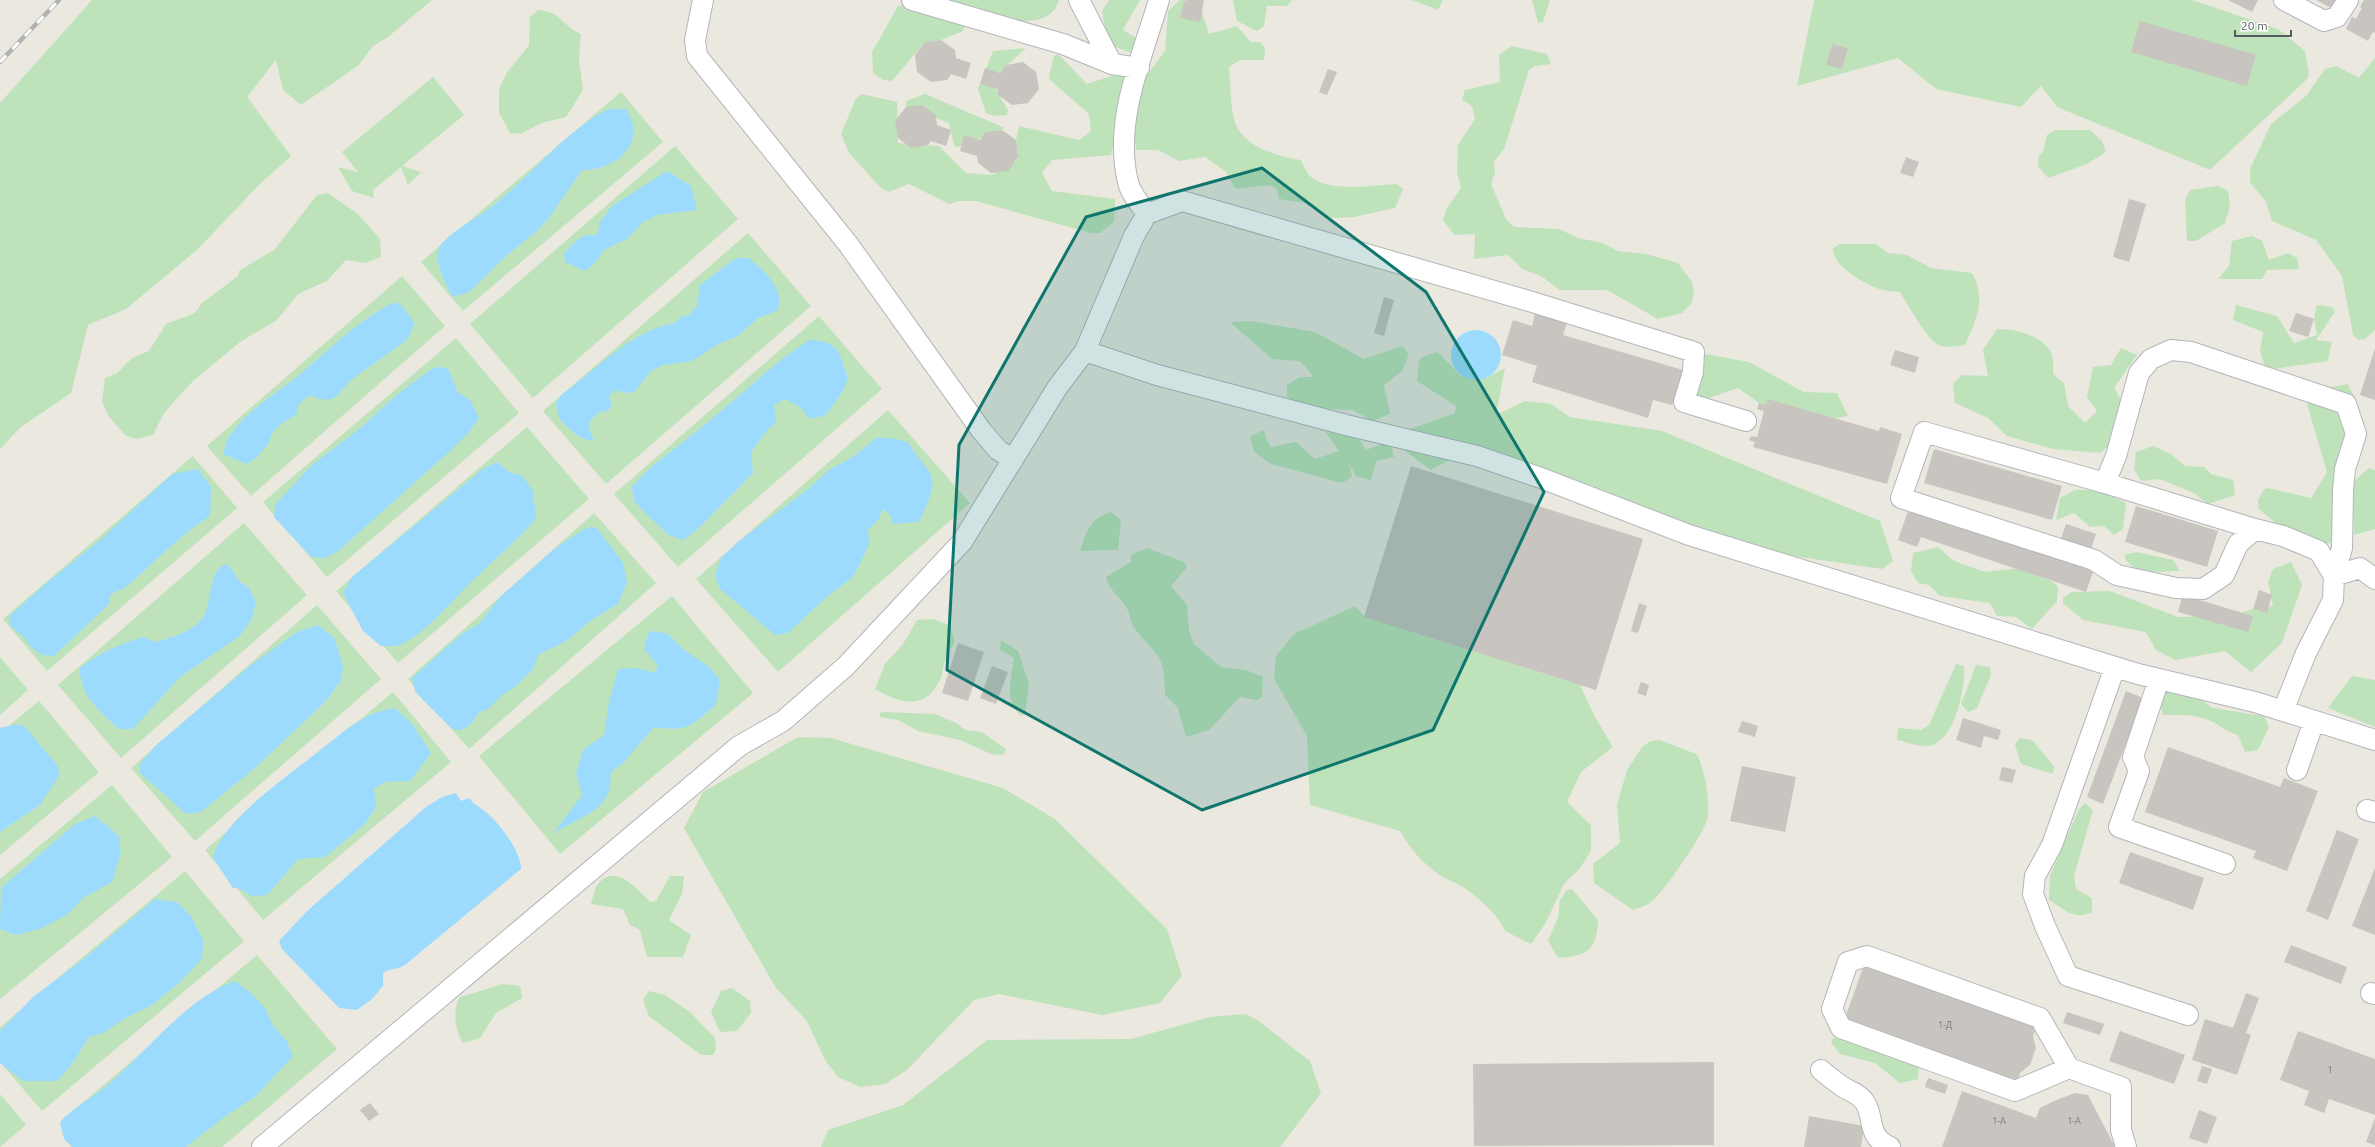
<svg xmlns="http://www.w3.org/2000/svg" width="2375" height="1147" viewBox="0 0 2375 1147" font-family="Ubuntu,sans-serif">
	<style>
		.green { fill: #bee3bb }
		.water { fill: #9ddbfe }
		.building { fill: #c8c4bf }
		.lines { fill: none; stroke-linecap: round; stroke-linejoin: round }
		.minor-casing { stroke: #b2b6ba; stroke-width: 22 }
		.minor { stroke: #fff; stroke-width: 20 }
		.rail-casing { stroke: #b1b2b2; stroke-width: 4.5 }
		.rail { stroke: #fff; stroke-width: 3; stroke-dasharray: 9; stroke-linecap: butt }
		.marked { fill: #0f766e; fill-opacity: 0.2; stroke: #0f766e; stroke-width: 3; stroke-linejoin: round }
		.labels { text-anchor: middle; stroke-width: 3.5; stroke-linejoin: round; paint-order: stroke }
		.number-label { font-size: 9px; fill: #747678 }
	</style>
	<rect width="100%" height="100%" fill="#ebe8df"/>
	<path class="green" d="M92,0H432L388,37L373,46L359,65L301,105L283,90L276,60L247,97L291,156L258,186L197,250L126,309L88,325L71,393L21,427L0,449V103Z
		M951,0H1059C1047,41 977,11 951,0Z
		M1109,0H1140L1123,30L1143,42L1138,55L1109,45L1107,41L1102,11Z
		M1180,0H1190L1199,3L1209,34L1237,26L1251,42H1260L1265,48L1264,60H1240L1229,67C1230,80 1231,114 1236,125C1245,147 1279,157 1301,160C1303,164 1305,170 1308,174C1325,194 1374,185 1397,184L1403,189L1395,208L1354,217L1329,218L1305,203L1279,199L1276,188L1268,185L1235,189L1226,172L1205,157L1179,161L1158,150H1136L1135,140L1131,138L1138,100L1147,75L1165,51L1168,11Z
		M1233,0H1292L1287,6H1267L1264,26L1257,31L1237,21Z
		M1412,0H1443L1438,10Z
		M1532,0H1550L1543,22L1538,23Z
		M1814,0H2192L2278,29L2305,51L2309,75L2306,80L2210,170L2057,107L2041,86L2021,107L1936,89L1898,58L1797,86Z
		M924,4L965,26L963,31L941,40L925,42L892,81L883,80L873,73L872,52L898,6Z
		M538,10C561,11 562,26 581,34L579,59L583,90L566,117L541,123L521,134L510,133L499,113V89L506,74L529,45L530,17Z
		M1512,46L1547,54L1551,64L1535,66L1529,70L1504,149L1494,162L1495,173L1491,184L1506,219L1514,227L1559,229L1578,238L1603,243L1618,251L1646,254L1678,263L1692,282L1694,290L1692,303L1682,313L1658,319L1607,290H1560L1541,276L1522,269L1508,255L1474,259L1475,234L1454,235L1443,220L1447,208L1461,188L1457,172L1458,145L1475,119L1472,106L1462,100L1465,90L1500,82L1499,55Z
		M1026,48L990,81L1008,110L1007,115L994,116L986,113L978,89L993,51Z
		M1058,54L1087,84L1123,72L1130,77L1111,155L1052,160L1042,173L1052,191L1115,199L1114,222L1100,233H1091L976,201H958L949,204L909,184L889,192L881,188L849,153L841,134L856,98L862,94L897,102L898,143L939,146L966,173L992,175L1016,161L1018,157L1016,140L1019,126L1079,140L1091,131L1089,114L1050,80L1049,76L1054,56Z
		M2375,58V330L2365,339L2358,340L2353,335L2342,276L2316,240L2272,221L2266,202L2250,182V169L2271,124L2306,96L2325,69L2336,66L2359,78Z
		M433,77L464,115L402,166L421,172L408,185L401,167L373,190L374,198L352,191L338,167L358,172L342,152Z
		M621,92L663,142L463,311L421,262Z
		M925,94L1005,128L959,147L954,146L949,123L906,107V101Z
		M2056,130H2090L2102,141L2106,152L2087,164L2048,178L2038,166L2039,155L2043,152L2047,135Z
		M675,146L738,219L533,398L470,324Z
		M2218,186L2228,191L2230,207L2225,223L2196,241H2187L2185,200L2190,190Z
		M328,193L358,214L380,239L381,257L365,263L346,260L327,281L298,294L277,320L240,342L193,381L164,413L153,435L136,439L125,435L109,417L102,402L105,378L117,373L132,358L149,351L166,324L195,313L202,303L238,276L239,271L275,249L317,195Z
		M748,233L811,306L606,484L543,411Z
		M2252,236L2262,241L2269,260L2288,253L2297,258L2299,269L2267,270L2262,279H2218L2229,266L2232,241Z
		M1840,244H1876L1888,253L1907,255L1931,268L1972,273C1986,299 1977,319 1965,345C1957,346 1945,349 1937,344C1926,337 1908,305 1900,292C1893,291 1886,291 1879,289C1864,284 1831,265 1833,248Z
		M402,276L445,326L251,496L207,446Z
		M2236,305L2277,316L2294,343L2317,335L2314,319L2317,305L2332,307L2335,312L2316,340L2332,342L2328,361L2266,370L2260,351L2263,332L2233,320Z
		M819,316L882,389L678,567L614,494Z
		M1252,321L1315,332L1364,359L1402,346L1409,354L1402,371L1384,385L1390,414L1373,421L1352,410L1295,408L1287,397V385L1300,377H1314L1300,361L1272,359L1230,322Z
		M1997,329C2015,329 2044,335 2052,355C2054,360 2053,368 2053,374L2064,383L2068,406L2085,423L2097,411L2087,397L2093,367L2111,365L2121,348L2137,355L2114,388L2125,406L2115,441L2100,453L2053,449L2007,436L1988,418L1955,403L1953,384L1962,375L1988,376L1983,350Z
		M456,338L519,413L327,577L263,502Z
		M1438,352L1461,376L1486,378L1505,368L1496,415L1525,401L1551,404L1570,417L1662,431L1880,521L1893,561L1882,569L1724,546L1407,430L1455,413L1456,406L1417,381L1419,360L1424,356Z
		M1706,354L1749,362L1804,392L1837,393L1848,416L1816,422L1759,403L1738,388L1706,399L1692,397L1699,358Z
		M2348,384L2359,407V417L2341,543L2301,544L2259,509L2258,500L2264,489L2268,488L2311,498L2327,472L2305,397L2310,391Z
		M888,410L970,503L778,672L696,579Z
		M527,427L589,499L398,663L336,591Z
		M1263,430L1270,447L1296,442L1315,459L1339,451L1325,431L1355,433L1366,450L1390,441L1394,457L1376,461L1371,480L1356,476L1349,463L1352,477L1342,483L1271,464L1254,452L1250,437Z
		M1405,440L1452,459L1431,470L1405,451Z
		M2153,446L2171,454L2185,466L2204,467L2211,474L2233,480L2235,495L2208,504L2194,493L2159,479L2141,481L2134,469L2136,452Z
		M193,456L237,508L47,671L3,619Z
		M2369,468L2375,470V529L2354,535L2353,482Z
		M2075,490H2099L2126,503L2123,529L2114,535L2104,526L2090,527L2074,513L2056,520L2060,498Z
		M1111,512L1121,520L1118,550L1080,551C1086,532 1090,518 1111,512Z
		M594,513L656,583L469,749L408,679Z
		M244,523L307,595L121,758L58,685Z
		M1938,547L1954,561L1985,572L2019,568L2051,581L2058,587L2057,601L2032,629L2016,617L1997,616L1990,603L1940,596L1929,585L1918,583L1911,571L1913,553Z
		M1147,548L1184,562L1187,567L1171,586L1187,605L1189,631L1194,644L1221,667L1246,670L1263,677L1262,697L1257,700L1240,697L1209,730L1186,737L1178,708L1165,695C1165,654 1159,659 1136,630C1130,624 1131,614 1126,607C1120,596 1108,590 1106,577L1131,562V555Z
		M2137,552L2173,560L2180,571C2160,571 2131,577 2124,555Z
		M2291,562L2302,585L2282,643L2251,672L2225,651L2175,660L2156,650L2146,632L2083,620L2063,603V598L2071,592L2110,591L2178,617L2233,616L2253,609L2273,606L2268,582L2273,569Z
		M672,596L753,693L560,854L479,756Z
		M317,605L381,679L195,841L131,768Z
		M1355,606L1365,617L1580,685L1595,717L1613,747L1581,772L1567,802L1591,825V851L1580,868L1564,884L1545,924L1531,944L1505,931C1499,915 1477,896 1463,887C1455,882 1445,879 1438,874C1421,861 1410,849 1400,831L1310,805L1307,736L1274,679L1276,656L1294,634Z
		M933,619L949,625L955,641C952,648 947,654 945,661C942,667 943,676 939,682C924,711 898,703 875,689L885,664L903,644L917,620Z
		M1001,640L1018,651L1029,684L1025,714L1021,716C1004,700 1011,679 1014,658L1000,650Z
		M0,657L28,690L0,715Z
		M1956,664L1964,666C1966,687 1954,748 1925,746C1916,746 1906,742 1897,740L1898,728L1921,730L1929,725Z
		M1976,665L1990,667L1991,675L1977,708L1968,712L1961,704Z
		M2352,676L2375,680V727L2328,708Z
		M2160,688L2190,691L2212,708L2264,716L2269,727L2258,750L2245,752L2238,735C2227,732 2222,727 2213,722C2198,714 2180,715 2163,715L2159,702Z
		M393,692L451,762L263,920L205,850Z
		M39,701L99,772L0,855V733Z
		M881,712L935,714L956,723L965,730L982,732L1006,749L1003,755L991,754L960,740L918,731L898,720L879,717Z
		M798,737L831,738L1003,788L1055,819L1167,929L1182,976L1160,1003L1102,1015L999,994L974,1000L907,1070L885,1084L860,1087L838,1077L825,1060L807,1021L776,988L684,828L703,792Z
		M2020,738L2032,740L2054,766L2053,774L2021,764L2015,745Z
		M1660,740L1696,754C1705,767 1711,805 1707,820C1703,835 1663,894 1650,903C1645,906 1638,908 1633,910L1594,883L1593,864L1620,843L1617,805L1627,770L1643,746L1651,741Z
		M112,785L172,857L0,999V879Z
		M2085,803L2093,810L2074,876L2076,889L2092,898V912C2074,921 2064,909 2049,900L2050,876L2079,809Z
		M185,871L244,941L42,1111L0,1062V1027Z
		M670,876H684L682,894L669,920L691,935L683,957H647L640,930L630,925L623,909L591,904C593,898 594,888 599,883C616,863 637,890 651,902L656,901Z
		M1572,889L1598,920C1597,951 1586,956 1558,958L1548,941L1558,918L1560,900L1567,890Z
		M257,955L337,1049L222,1147H81L60,1122Z
		M503,984L520,986L522,998L496,1013L480,1038L463,1043C455,1030 452,1010 460,997Z
		M732,988L750,1001L751,1013L737,1031L720,1032L711,1012L721,991Z
		M649,991L665,995L690,1012L715,1038L716,1050L713,1055H701L649,1016L643,1000Z
		M1245,1014L1256,1019L1310,1061L1321,1093L1280,1147H821L828,1130L903,1105L987,1040L1131,1039L1210,1017Z
		M1833,1038L1855,1039L1919,1065L1918,1079L1900,1083L1875,1063L1840,1054L1831,1042Z
		M0,1094L26,1125L0,1147Z"/>
	<path class="water" d="M608,109H626C649,143 615,171 582,170L548,219L537,231L507,255L469,292L452,297C446,283 432,260 440,246C446,236 471,221 482,214C526,183 560,134 608,109Z
		M667,171L691,186L697,210L657,215L642,223L627,239L604,250L596,262L585,271L565,262L564,254C575,241 579,234 597,235L600,222L612,206Z
		M736,258H748C764,269 787,292 777,311L758,318L738,336L717,345L692,361L663,365L651,371L634,392L625,393L616,390L609,396L612,405L608,411L599,412L590,421L589,429L594,440C583,443 567,428 560,419C558,415 557,408 556,404L561,395C596,370 633,329 675,323L682,316H688L697,306L700,285Z
		M395,302L402,306L415,324L407,340L351,380L336,397L328,400L319,399L310,395L299,404L296,415L282,423L273,432L268,444L256,458L247,464L223,454C225,449 225,443 228,439C244,412 274,395 298,376C328,351 359,319 395,302Z
		M1451 355a25 25 0 1 1 50 0a25 25 0 1 1-50 0Z
		M809,340C829,340 840,347 844,367C845,370 848,376 847,379C845,393 832,406 824,416L809,419L801,408L785,399L774,405L776,423L768,429L751,452L753,473L698,529L683,540L669,535L650,518L634,501L632,487C652,463 678,447 702,427C738,398 771,365 809,340Z
		M441,367L448,369L458,392L471,401L479,418L469,432L449,452L337,552L323,559L310,556L274,517L275,505L312,465L358,430L399,393L433,368Z
		M876,438H890L908,442C914,453 923,462 930,473C938,487 924,509 919,522L893,524L890,515L883,509L878,520L868,530L869,545L853,577L828,596L788,633L775,635L720,589L715,576L721,558L739,541L807,490L829,470L854,456Z
		M498,462L510,473L522,475L533,491L536,519C515,542 492,562 470,583C449,604 429,630 402,644C397,647 387,646 381,646L363,631L343,593L352,577L484,468Z
		M198,469L211,487L210,516C177,536 152,566 122,590H118L110,595L109,604L54,656L42,655L31,647L23,636L11,627L9,616L50,580L99,541L172,474Z
		M592,527L597,528L623,563L627,582L618,604L593,619L565,642L539,654L533,669L516,686L502,695L488,709L479,712L471,724L462,730L452,729L423,700L415,691L412,678L463,633L479,624L501,596L553,550L584,529Z
		M228,564L239,581L249,588L256,602L252,618L240,636L180,677L133,729H119C100,712 79,695 80,668C101,652 118,645 143,637L155,642C171,638 196,631 205,614C212,600 208,567 228,564Z
		M318,625L335,639L343,667L341,681L325,702L254,769L201,812L186,814L140,773V764L155,746L251,665L297,632Z
		M653,631L668,634L684,650L709,667L720,680L716,705C690,726 689,732 654,727L624,762L611,772C610,778 611,786 609,791C600,815 572,820 553,834L582,795L576,773L583,750L604,735L609,702L618,669L638,668L654,673L658,666L644,649L648,634Z
		M395,708L412,724L431,753L410,781L385,782L374,789L376,807L365,824L325,857L298,859L267,895L252,896L238,888H233L213,858C221,822 285,778 314,755C331,742 347,727 366,717C375,712 385,710 395,708Z
		M17,724L25,727L58,766L59,776L40,805L0,832V728Z
		M456,793L461,801L469,798C475,806 482,808 488,814C500,824 522,853 521,869L405,965C397,970 390,968 383,973V986L372,999L357,1010L339,1008L282,949L279,941L307,911L426,807L442,797Z
		M95,816L119,836L121,852L112,882L83,898L67,915L40,929L16,935L0,929L1,888L75,824Z
		M155,899L177,902L191,916L204,942L201,960L179,983L152,1005L127,1017L103,1033L89,1037L72,1064L57,1081H23L0,1063V1031L33,997L86,957Z
		M235,981L251,993L265,1008L273,1026L286,1040L293,1056L256,1096L223,1118L186,1147H72L64,1139L60,1122C75,1106 94,1097 110,1083C148,1050 187,998 235,981Z"/>
	<path class="building" d="M1187,0H1204L1200,22L1180,18L1184,1L1186,2Z
		M2228,0H2258L2252,12Z
		M2316,0H2338L2333,9Z
		M2364,0H2375V33L2373,32L2368,41L2346,29L2352,17L2356,19L2362,8L2360,7Z
		M2140,21L2256,55L2247,86L2131,52Z
		M941,40L955,50L956,58L971,63L966,79L951,74L947,80L931,82L917,72L915,55L925,42Z
		M1832,44L1848,48L1842,69L1826,65Z
		M1023,62L1036,72L1039,89L1028,103L1012,105L998,95L997,89L980,84L985,68L1000,73L1006,65Z
		M1328,69L1337,72L1327,95L1319,92Z
		M922,105L936,115L937,125L951,130L946,146L931,141L928,145L911,148L898,138L895,121L906,107Z
		M1002,130L1016,140L1018,157L1008,171L991,173L978,163L977,156L960,151L964,135L980,140L985,132Z
		M1906,157L1919,162L1913,177L1900,173Z
		M2129,199L2146,204L2129,262L2113,257Z
		M1384,297L1394,300L1384,336L1374,333Z
		M2296,313L2314,319L2308,337L2289,331Z
		M1535,314L1567,323L1563,335L1683,370L1672,405L1653,400L1648,418L1532,382L1537,366L1502,355L1513,320L1532,326Z
		M2375,348V400L2360,395Z
		M1895,350L1919,357L1915,373L1890,365Z
		M1768,399L1879,431L1880,427L1902,434L1887,484L1753,447L1755,442L1749,440L1751,436L1757,437L1764,411L1757,409L1759,403L1766,405Z
		M1934,449L2062,486L2052,520L1924,483Z
		M1411,466L1643,539L1596,690L1364,617Z
		M2136,506L2218,531L2207,567L2125,542Z
		M1909,508L2094,569L2086,592L1921,537L1917,547L1898,540Z
		M2066,524L2096,534L2090,552L2060,542Z
		M2259,590L2272,595L2267,613L2253,609Z
		M2183,595L2253,616L2248,632L2178,612Z
		M1639,603L1647,606L1638,633L1631,631Z
		M958,643L984,652L968,701L942,693Z
		M992,666L1008,672L996,704L980,698Z
		M1641,682L1649,685L1646,696L1637,693Z
		M2126,691L2143,698L2103,804L2087,797Z
		M1963,718L2001,730L1998,740L1984,736L1981,748L1956,740Z
		M1742,721L1758,726L1755,737L1738,732Z
		M2168,747L2280,787L2284,778L2318,791L2287,871L2253,858L2256,851L2145,812Z
		M1742,766L1796,777L1785,832L1730,821Z
		M2002,767L2016,770L2012,783L1999,780Z
		M2337,830L2359,839L2328,920L2306,911Z
		M2130,852L2204,878L2193,910L2119,883Z
		M2375,868V935L2352,926Z
		M2291,945L2347,967L2341,984L2284,962Z
		M1864,965L2036,1028L2033,1036L2036,1048L2030,1065L2020,1073L2017,1082L1845,1018Z
		M2246,993L2259,998L2246,1033L2251,1035L2237,1075L2192,1060L2205,1019L2233,1028Z
		M2067,1012L2104,1024L2100,1035L2063,1023Z
		M2120,1031L2185,1055L2174,1084L2109,1061Z
		M2298,1031L2375,1059V1115L2329,1099L2324,1113L2304,1105L2309,1091L2280,1080Z
		M1714,1062V1145L1474,1146L1473,1064Z
		M2202,1066L2212,1069L2207,1084L2197,1081Z
		M1928,1078L1948,1085L1945,1094L1925,1087Z
		M1962,1091L2036,1118L2040,1108L2054,1101L2075,1093L2088,1095L2115,1147H1942Z
		M370,1103L379,1114L369,1121L360,1110Z
		M2199,1110L2217,1117L2207,1144L2189,1138Z
		M1809,1116L1864,1126L1861,1147H1804Z
		M2375,1118V1145L2366,1142Z"/>
	<g class="lines">
		<g class="minor-casing">
			<path id="minor" d="M703,0L695,40L697,56L848,244L981,430L998,450L1013,460
				M912,0L1063,44L1112,64L1139,68
				M1079,0L1112,64
				M1159,0C1142,57 1113,122 1128,182C1130,193 1141,205 1147,214L1182,201L1529,301L1694,352L1693,372L1684,402L1746,421
				M2284,0L2324,21L2337,17L2348,0
				M1085,351L1157,375L1346,425L1477,456L1541,478L1689,535L2138,674L2255,702L2375,740
				M2105,483L2116,456L2139,373L2151,359L2171,350L2191,352L2346,404L2356,434L2345,469L2343,490L2342,548L2334,576
				M2255,529L2105,483L1924,432L1901,498L2094,560L2117,575L2176,588L2203,589L2224,575L2238,544L2255,529L2283,536L2319,551L2334,576L2333,600L2306,653L2283,711
				M2334,576L2360,568L2375,579
				M2115,667L2052,845L2035,876L2033,894L2045,926L2068,976L2188,1015
				M2159,679L2133,757L2139,771L2119,827L2225,864
				M2297,770L2314,721
				M2367,810L2375,812
				M2371,993L2375,994
				M2069,1068L2040,1018L1867,956L1848,962L1832,1009L1841,1028L2015,1091L2069,1068L2121,1087V1130L2126,1147
				M1821,1070C1828,1076 1836,1082 1843,1087C1851,1092 1858,1093 1864,1101C1876,1118 1865,1135 1890,1147
				M262,1147L739,746L783,721L846,666L962,542L1057,388L1085,351L1134,236L1147,214"/>
		</g>
		<use href="#minor" class="minor"/>
		<g class="rail-casing">
			<path id="rail" d="M0,62L59,0"/>
		</g>
		<use href="#rail" class="rail"/>
	</g>
	<path class="marked" d="M1262,168L1426,292L1544,492L1433,730L1202,810L947,670L959,445L1086,217Z"/>
	<g class="labels">
		<g class="number-label">
			<text x="1945" y="1028">1-Д</text>
			<text x="2330" y="1073">1</text>
			<text x="1999" y="1124">1-А</text>
			<text x="2074" y="1124">1-А</text>
		</g>
	</g>
	<path d="M2235 30v6h56v-6" fill="none" stroke="#585c60" stroke-width="2"/>
	<text x="2241" y="30" font-size="12" fill="#585c60" stroke="#ffffff" stroke-width="3" paint-order="stroke">20 m</text>
</svg>
